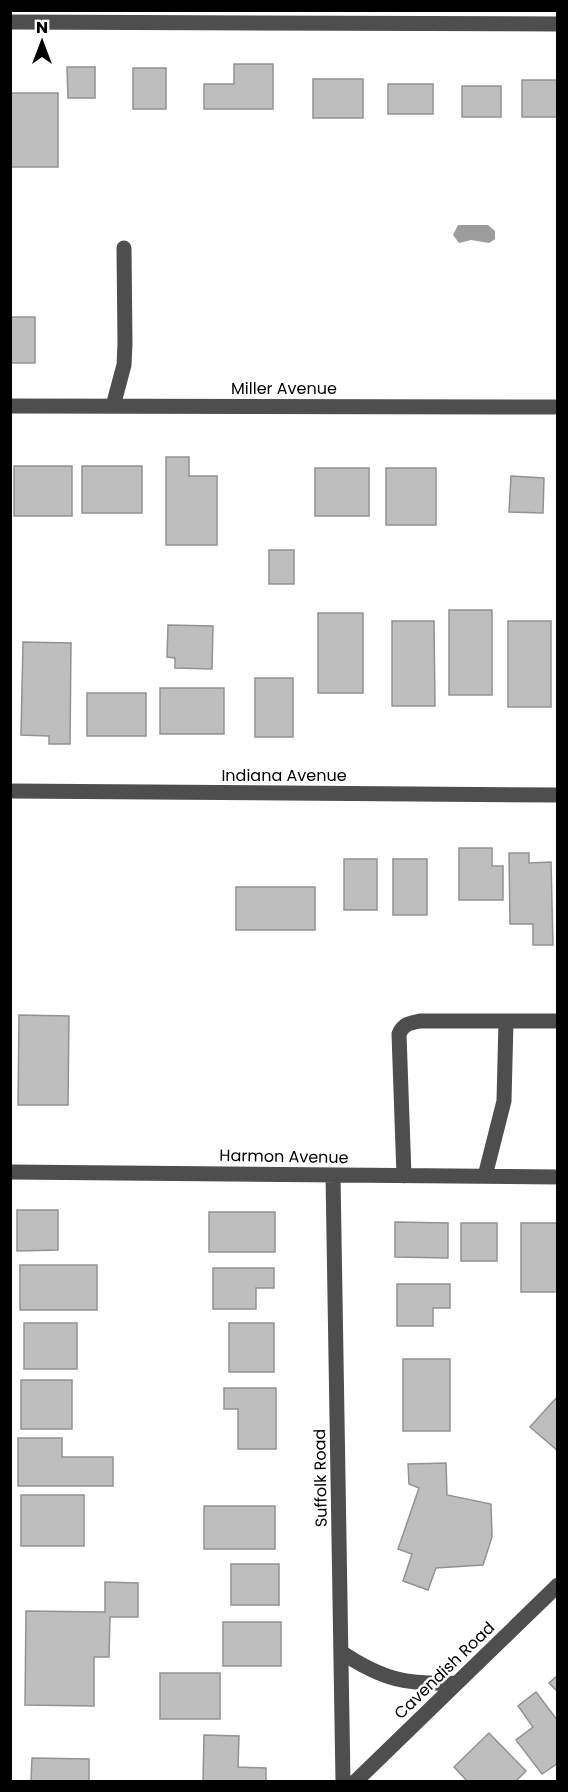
<svg xmlns="http://www.w3.org/2000/svg" width="568" height="1792" viewBox="0 0 568 1792" font-family="Poppins,sans-serif">
	<style>
		.water { fill: #9c9c9c }
		.building { fill: #bebebe; stroke: #929292; stroke-width: 1.5 }
		.lines { fill: none; stroke-linecap: round; stroke-linejoin: round }
		.minor { stroke: #4e4e4e; stroke-width: 15 }
		.labels { text-anchor: middle; stroke-width: 5; stroke-linejoin: round; paint-order: stroke }
		.street-label { font-size: 16px; fill: #000; stroke: #fff }
	</style>
	<rect width="100%" height="100%" fill="#fff"/>
	<path class="water" d="M458,225H488L495,231V239L489,243L471,240L459,243L453,235Z"/>
	<path class="building" d="M234,64H273V109H204V84H234Z
		M67,67H95V98H68Z
		M133,68H166V109H133Z
		M313,79H363V118H313Z
		M522,80H558V117H522Z
		M388,84H433V114H388Z
		M462,86H501V117H462Z
		M10,93H58V167H10Z
		M10,317H35V363H10Z
		M166,457H189V476H217V545H166Z
		M14,466H72V516H14Z
		M82,466H142V513H82Z
		M315,468H369V516H315Z
		M386,468H436V525H386Z
		M511,476L544,478L543,513L509,512Z
		M269,550H294V584H269Z
		M449,610H492V695H449Z
		M318,613H363V693H318Z
		M392,621H434L435,706H392Z
		M508,621H551V707H508Z
		M168,625L213,626L212,669L175,668V658L167,657Z
		M23,642L71,643L70,744H49V736L21,735Z
		M255,678H293V737H255Z
		M160,688H224V734H160Z
		M87,693H146V736H87Z
		M459,848H492V866H503V900H459Z
		M509,853H529V863L551,862L553,945H533V924H510Z
		M344,859H377V910H344Z
		M393,859H427V915H393Z
		M236,887H315V930H236Z
		M19,1015L69,1016L68,1105H18Z
		M17,1210H58V1250L17,1251Z
		M209,1212H275V1252H209Z
		M395,1222L448,1223V1258L395,1257Z
		M461,1223H497V1261H461Z
		M521,1223H558V1292H521Z
		M20,1265H97V1310H20Z
		M213,1268H274V1288H256V1309H213Z
		M397,1284H450V1308H433V1326H397Z
		M24,1323H77V1369H24Z
		M229,1323H274V1372H229Z
		M403,1359H450V1431H403Z
		M21,1380H72V1429H21Z
		M224,1388H276V1449H238V1409H224Z
		M558,1396V1451L530,1427Z
		M18,1438H62V1457H113V1486H18Z
		M446,1463L447,1495L491,1504L492,1537L483,1565L436,1568L428,1590L403,1581L412,1554L398,1549L419,1488L409,1484L408,1464Z
		M21,1495H84V1546H21Z
		M204,1506H275V1549H204Z
		M231,1564H279V1605H231Z
		M105,1582L138,1583V1617H110L109,1657H94V1706L25,1705L26,1611L105,1612Z
		M223,1622H281V1666H223Z
		M160,1673H220V1719H160Z
		M558,1675V1692L549,1683Z
		M536,1692L558,1721V1763L542,1774L516,1740L533,1727L518,1706Z
		M489,1733L526,1771L515,1782H468L454,1767Z
		M204,1735L239,1736L238,1767L266,1768V1782L203,1781Z
		M32,1758L89,1759V1782H31Z"/>
	<g class="lines">
		<path class="minor" d="M10,22L558,24
			M10,406L558,407
			M113,406L124,365L125,344L124,248
			M10,791L558,795
			M10,1172L558,1177
			M333,1175L343,1782
			M404,1176L399,1034C403,1024 410,1023 420,1021H558
			M485,1176L504,1101L506,1021
			M341,1652C383,1680 407,1685 457,1683
			M355,1782L558,1585"/>
	</g>
	<g class="labels">
		<g class="street-label">
			<text x="284" y="394">Miller Avenue</text>
			<text x="284" y="781">Indiana Avenue</text>
			<text transform="translate(284 1156) rotate(1)" y="6">Harmon Avenue</text>
			<text transform="translate(320 1478) rotate(-91)" y="6">Suffolk Road</text>
			<text transform="translate(444 1670) rotate(-44)" y="6">Cavendish Road</text>
		</g>
	</g>
	<rect width="568" height="1792" fill="none" stroke="#000000" stroke-width="24"/>
	<g transform="translate(42 42)" stroke="#ffffff" stroke-width="4.5" paint-order="stroke">
	<path d="M0-4.5L10 22L0 15L-10 22Z" fill="#000000"/>
	<text y="-9" font-size="16" font-weight="bold" text-anchor="middle" fill="#000000">N</text>
	</g>
</svg>
